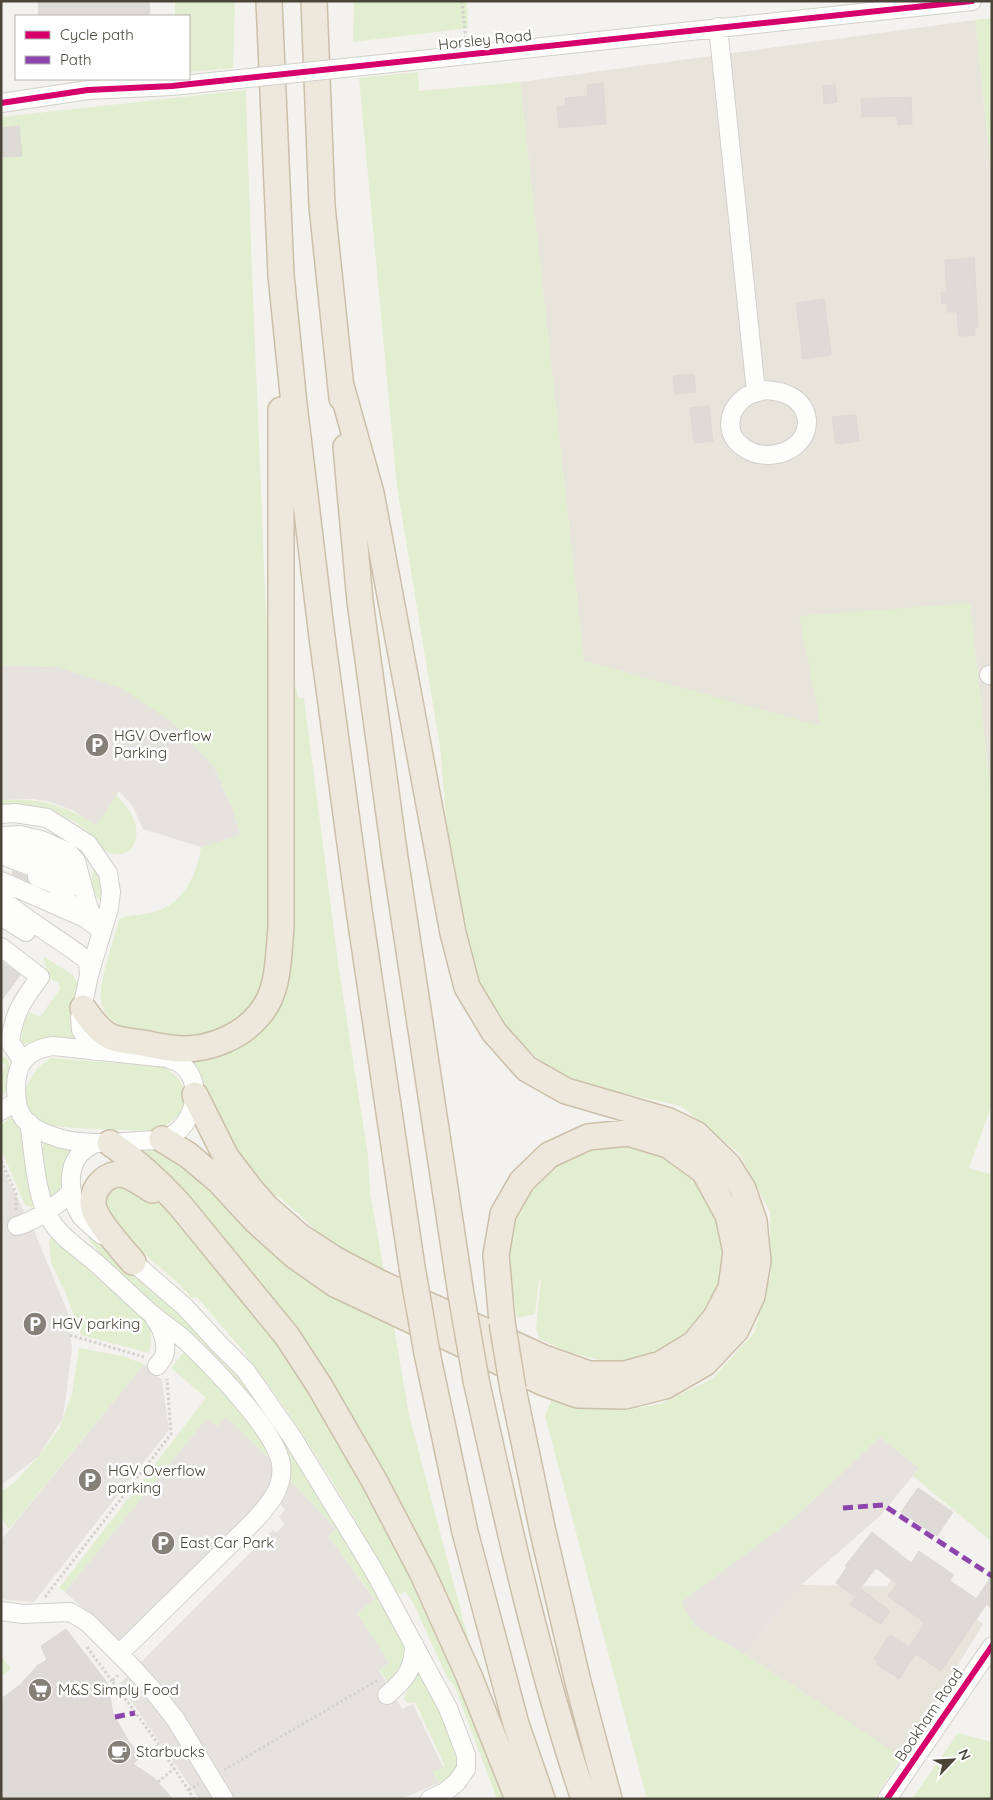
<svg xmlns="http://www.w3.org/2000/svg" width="993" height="1800" viewBox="0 0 993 1800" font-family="Quicksand,sans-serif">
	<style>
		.residential { fill: #e7e4dc }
		.industrial { fill: #e6e2de }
		.green { fill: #e1eecf }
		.parking { fill: #e6e3df }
		.building { fill: #dedbd6; stroke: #dcd9d4 }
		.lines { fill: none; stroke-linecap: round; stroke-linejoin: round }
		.minor-casing { stroke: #d2d0cb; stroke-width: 20 }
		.highway-casing { stroke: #ccbfa9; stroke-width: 28 }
		.path { stroke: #d3d2cc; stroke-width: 3; stroke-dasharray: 2.5 2.5; stroke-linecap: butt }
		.minor { stroke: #fdfdfc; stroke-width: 18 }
		.highway { stroke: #ede8db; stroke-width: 25 }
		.minor-bridge-casing { stroke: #d2d0cb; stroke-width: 20; stroke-linecap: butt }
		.highway-bridge-casing { stroke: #ccbfa9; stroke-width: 28; stroke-linecap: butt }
		.minor-bridge { stroke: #fdfdfc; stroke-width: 18 }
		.highway-bridge { stroke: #ede8db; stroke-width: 25 }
		.quiet { stroke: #8e44ad; stroke-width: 5; stroke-dasharray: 10 5; stroke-linecap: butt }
		.cycleway-casing { stroke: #fff; stroke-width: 9 }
		.cycleway { stroke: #d6006c; stroke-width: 6 }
		.labels { text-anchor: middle; stroke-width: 5; stroke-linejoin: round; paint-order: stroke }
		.street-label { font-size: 15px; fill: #4b4439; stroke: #fff }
		.poi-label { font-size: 15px; fill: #4b4439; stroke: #fff; text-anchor: start }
	</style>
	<rect width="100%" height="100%" fill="#f4f2ee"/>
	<path class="residential" d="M975,20L992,177V806L970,603L822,727L584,661L520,82Z
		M898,1567L983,1624L902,1757L744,1654L801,1585L887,1586Z"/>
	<path class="industrial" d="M880,1437L919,1468L881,1515L801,1585L744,1654L695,1626L681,1602L794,1518Z"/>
	<path class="green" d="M175,1H235L233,68L189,72V16H175Z
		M354,1H467L468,28L353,42Z
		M992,18V177L975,20Z
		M418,72L419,91L520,82L584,661L821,726L799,616L970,603L992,806V1104L969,1168L992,1175V1542L913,1476L919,1468L880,1437L794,1518L681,1602L695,1626L744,1654L902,1757L874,1799H647L545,1416L553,1396L582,1407L625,1410L660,1404L712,1379L754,1333L771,1274L770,1212L740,1154L681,1106L605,1089L550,1070L506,1029L477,985L448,838L440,747L397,487L359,78Z
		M246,90C250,249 258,408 264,566C268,661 273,756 270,851C269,874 268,897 268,920C267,943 268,971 258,992C247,1015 223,1028 200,1034L199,1041C166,1037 93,1038 101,987C105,965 113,942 119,920L123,917C133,915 144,915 154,912C183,904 197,875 201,847L240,835L233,810L214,767L173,723L58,667L1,665V117Z
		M292,687H296L298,698H304L339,970L368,1156L370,1193L384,1271L328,1248L315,1240L314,1228L278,1196L264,1192L243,1165L208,1097L205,1086L193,1061L271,1019Z
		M116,795C130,808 145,831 131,849C127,853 119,855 113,854C100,852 93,834 82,827C57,808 31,809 1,807V800C37,797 66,805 96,825Z
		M94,865C99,877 102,887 101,901C88,889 92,881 94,865Z
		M43,956L73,975L78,985L74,1015L79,1040L53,1037L24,1044L21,1041L25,1019L30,1012L40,1017L60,989L59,983L49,978Z
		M1,1056L7,1058C13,1070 9,1088 1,1099V1078L5,1065L1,1062Z
		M51,1058L164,1067C181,1078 185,1085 186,1105L177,1117L158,1131L73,1128L45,1125L30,1112L22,1093L37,1068Z
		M13,1116L30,1150L40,1210L25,1205L1,1149V1125Z
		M44,1143L71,1144L72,1151L58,1194L49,1203L42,1155Z
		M624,1143L653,1149L703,1186L726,1246L724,1279L712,1309L691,1335L664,1353L633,1362L604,1361L569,1352L539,1339L536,1328L541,1280L539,1279L535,1314L517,1318L507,1253L518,1207L542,1173L566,1156L594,1145Z
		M133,1148L160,1149L393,1322L409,1415L471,1649H468L287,1317L258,1278L181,1189Z
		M117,1185L154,1200L175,1218L201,1247L288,1357L351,1463L397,1550L456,1680L503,1799H497L454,1685L448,1679L412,1601L405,1591L398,1595C356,1520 313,1445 262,1376C242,1348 219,1323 197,1297L192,1298L177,1282L123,1236L108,1220L104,1193Z
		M91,1233L209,1340L244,1379L328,1506L406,1641C406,1666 407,1667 388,1683L379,1669L389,1663L357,1613L375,1599L328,1536L336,1529L288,1478L282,1453L108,1265L87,1236Z
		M53,1234L136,1305L151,1329V1343L149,1353L81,1335L66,1294L51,1262L49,1241Z
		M79,1348L122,1356L144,1364L9,1529C0,1520 1,1504 1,1491L13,1484L38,1457L59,1429L72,1394Z
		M184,1352L191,1353L220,1381L266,1444L269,1458L226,1418L218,1426L207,1418L65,1592L59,1588L206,1398L171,1368Z
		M1,1656L11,1669L1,1676Z
		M417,1668L458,1742L459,1764H457L452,1776L439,1783L433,1772L445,1766L415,1702L408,1703L404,1699Z
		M958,1733L992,1742V1799H912Z"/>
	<path class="parking" d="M1,665L58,667L119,687L173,723L214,767L233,810L240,835L201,847L143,829L132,805L119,791L96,825L72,810L50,802L32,799L1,800Z
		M1,1166L35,1233L68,1313L72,1349L63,1418L38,1457L1,1485Z
		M144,1364L162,1380L169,1430L34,1602L7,1600L1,1597V1540Z
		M226,1417L276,1465L271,1494L120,1641L65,1592L207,1418L218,1426Z
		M288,1478L336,1529L328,1536L375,1600L357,1613L389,1663L379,1670L402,1709L413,1704L443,1767L433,1772L439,1783L401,1799H234L225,1781L175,1708L138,1665L273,1530L276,1533L285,1524L279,1517L285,1510L278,1502Z
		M130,1674L169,1721L217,1799H199L119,1684Z"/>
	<path class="building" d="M38,1H149L150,16H39Z
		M603,83L606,124L559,128L557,107L566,106L565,98L588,96L587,85Z
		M835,85L837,102L824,104L823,86Z
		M911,97L912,124L898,125L897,116L862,117L861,99Z
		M19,126L22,156L3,157L1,128Z
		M974,258L978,327H975V335L961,336H959L957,312H947V304H942L941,292H947L945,260Z
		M824,299L831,355L803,359L796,303Z
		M694,374L696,392L675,394L673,376Z
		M709,406L713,441L694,443L690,408Z
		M856,415L859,441L836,444L832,417Z
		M13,871L27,876L28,881L12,874Z
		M1,961L20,975L1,1001Z
		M918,1488L953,1512L937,1536L901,1512Z
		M872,1532L911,1563L919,1551L954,1575L950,1581L986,1605L941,1671L916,1654L899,1679L876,1664L878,1662L874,1659L890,1635L909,1647L925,1623L888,1596L897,1584L876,1568L854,1596L836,1583L847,1567L845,1566Z
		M992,1575V1608L977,1598Z
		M861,1589L890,1611L881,1624L850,1605Z
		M66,1629L108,1684L113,1714L129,1742L141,1756L133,1764L154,1778L173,1799H1V1699L20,1685L38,1665L47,1660L41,1646Z"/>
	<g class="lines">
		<g class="minor-casing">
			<path id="minor" d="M718,27L756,392
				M420,60L972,1
				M1,103L88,90L172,86
				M765,390C785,391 804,398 807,420C807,425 806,431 804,435C793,456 761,461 743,447C724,434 727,409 747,396C752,393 759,392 765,390Z
				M989,675L992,674
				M1,814L15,813L47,818L88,844L108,873L111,892L109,908L89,975L80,1018L81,1030L95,1051
				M1,836L20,835L41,840L68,852L76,861L88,906L96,925
				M1,846C21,845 45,855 61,866C69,870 74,879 79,887
				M1,855L57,876
				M37,877L55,884L70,904
				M1,881L85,918L97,927
				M1,898C28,922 60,939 88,961L89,975
				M1,916L26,932
				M1,947L40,977C23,1000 14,1012 10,1042L23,1062
				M53,1046L167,1058C171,1060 175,1061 178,1062C207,1080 195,1126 167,1138C158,1141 146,1140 137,1141C108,1143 77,1146 50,1135C41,1132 30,1126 24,1119C14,1106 13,1075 23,1061C31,1051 41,1048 53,1046Z
				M1,1111L16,1102
				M29,1123C34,1151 35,1195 50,1219C61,1238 80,1249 96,1263C113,1278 129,1294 146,1309C159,1321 174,1330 187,1342C212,1366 276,1431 281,1464C284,1488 270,1503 255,1520L119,1654
				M95,1143C89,1147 83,1150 79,1155C66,1171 70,1200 81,1216C87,1223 95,1229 102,1235
				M17,1226C39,1219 55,1207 72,1191
				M125,1255L185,1307L219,1344L246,1371L292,1437L373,1569L448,1708L466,1755V1769L457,1782L445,1792L430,1799
				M154,1318C162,1327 168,1344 164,1356C163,1359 159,1363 157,1366
				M1,1611L23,1614L70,1612L87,1622L130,1665L152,1689L176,1720L224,1799
				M387,1695C406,1679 414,1669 414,1644
				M887,1799L992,1646"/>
		</g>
		<g class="highway-casing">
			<path id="highway" d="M269,1L281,275L294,404L322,637L359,910L412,1267
				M314,1L322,206L342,398
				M346,447L360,601L395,858L461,1294
				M83,1008C90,1018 96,1027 106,1034C116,1041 130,1041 143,1043C156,1046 171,1049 184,1049C211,1049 242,1036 259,1015C280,991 278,957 281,927V410
				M195,1095L226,1157L252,1191L266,1207L299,1236L336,1260L378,1282L544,1358L589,1374H625L661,1364L694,1344L716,1317L731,1288L736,1252L728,1215L704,1171L668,1145L628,1133L588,1137L549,1155L522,1181L503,1214L496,1255L502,1322
				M162,1139L188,1155L219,1181L256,1221L295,1256L335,1284L544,1383L578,1395L625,1396L665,1386L705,1363L736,1330L752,1296L758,1261L754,1221L743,1189L728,1165L696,1134L669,1121L566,1091L527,1069L494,1032L467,987L453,933L371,493L340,382
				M110,1143C135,1160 158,1181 179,1204L287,1336L319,1385L375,1482L423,1574L469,1676L518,1799
				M133,1262C122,1249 99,1224 94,1209C89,1192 103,1174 121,1174C131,1175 144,1185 152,1190
				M427,1353L465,1532L516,1724L542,1799
				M476,1380C507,1520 538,1662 584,1799
				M513,1389L543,1532L578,1682L609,1799"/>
		</g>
		<path class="path" d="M462,1L466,40
			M1,1161L16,1193V1210
			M70,1335L144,1357
			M45,1597L171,1434L167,1379
			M87,1647L112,1681
			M118,1675L112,1681L157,1742L194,1799
			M224,1770L378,1680
			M158,1782L175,1768
			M189,1790L199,1784"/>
		<use href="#minor" class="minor"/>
		<use href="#highway" class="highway"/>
		<g class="minor-bridge-casing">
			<path id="minor-bridge" d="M172,86L420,60"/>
		</g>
		<g class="highway-bridge-casing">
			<path id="highway-bridge" d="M412,1267L427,1353
				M461,1294L476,1380
				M502,1322L513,1389"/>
		</g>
		<use href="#minor-bridge" class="minor-bridge"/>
		<use href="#highway-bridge" class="highway-bridge"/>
		<path class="quiet" d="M843,1508L883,1505L992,1576
			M115,1717L135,1713"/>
		<g class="cycleway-casing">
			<path id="cycleway" d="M1,103L88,90L172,86L972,1
				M887,1799L992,1646"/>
		</g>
		<use href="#cycleway" class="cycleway"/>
	</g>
	<defs>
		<g id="parking-disc" transform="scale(1.25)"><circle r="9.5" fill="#868178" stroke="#fff"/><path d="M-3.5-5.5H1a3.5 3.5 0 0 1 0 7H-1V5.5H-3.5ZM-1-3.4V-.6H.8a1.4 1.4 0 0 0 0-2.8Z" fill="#fff"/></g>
		<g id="supermarket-disc" transform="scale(1.25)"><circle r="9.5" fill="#868178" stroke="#fff"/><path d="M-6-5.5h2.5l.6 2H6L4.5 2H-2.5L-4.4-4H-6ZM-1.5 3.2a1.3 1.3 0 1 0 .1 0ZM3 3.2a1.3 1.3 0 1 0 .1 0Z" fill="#fff"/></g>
		<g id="cafe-disc" transform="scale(1.25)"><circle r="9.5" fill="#868178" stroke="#fff"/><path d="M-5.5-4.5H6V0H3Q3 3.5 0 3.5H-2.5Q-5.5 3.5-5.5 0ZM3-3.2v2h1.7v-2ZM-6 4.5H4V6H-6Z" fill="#fff"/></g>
	</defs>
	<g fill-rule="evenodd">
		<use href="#parking-disc" x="97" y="745"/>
		<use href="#parking-disc" x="35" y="1324"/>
		<use href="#parking-disc" x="90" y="1480"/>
		<use href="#parking-disc" x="163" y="1543"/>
		<use href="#supermarket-disc" x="40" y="1690"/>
		<use href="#cafe-disc" x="119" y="1752"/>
	</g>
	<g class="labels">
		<g class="street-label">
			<text transform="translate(485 40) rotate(-6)" y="5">Horsley Road</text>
			<text transform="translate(929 1715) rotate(-56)" y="5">Bookham Road</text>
		</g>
		<g class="poi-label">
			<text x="114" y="741">HGV Overflow<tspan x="114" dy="17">Parking</tspan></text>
			<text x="52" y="1329">HGV parking</text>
			<text x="108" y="1476">HGV Overflow<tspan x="108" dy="17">parking</tspan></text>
			<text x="180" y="1548">East Car Park</text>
			<text x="58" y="1695">M&amp;S Simply Food</text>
			<text x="136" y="1757">Starbucks</text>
		</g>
	</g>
	<rect width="993" height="1800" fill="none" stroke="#4b4439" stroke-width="5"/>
	<rect x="15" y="15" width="175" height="65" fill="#ffffff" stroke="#b7b4b0"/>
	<rect x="25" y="31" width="25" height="8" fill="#d6006c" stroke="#b7b4b0"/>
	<text x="60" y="40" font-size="15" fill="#4b4439">Cycle path</text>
	<rect x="25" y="56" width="25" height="8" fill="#8e44ad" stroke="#b7b4b0"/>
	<text x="60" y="65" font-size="15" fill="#4b4439">Path</text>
	<g transform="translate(953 1760) rotate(65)" stroke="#ffffff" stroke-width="4" paint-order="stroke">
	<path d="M0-4L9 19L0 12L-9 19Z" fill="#4b4439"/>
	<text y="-8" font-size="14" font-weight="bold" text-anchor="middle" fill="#4b4439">N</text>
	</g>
</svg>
